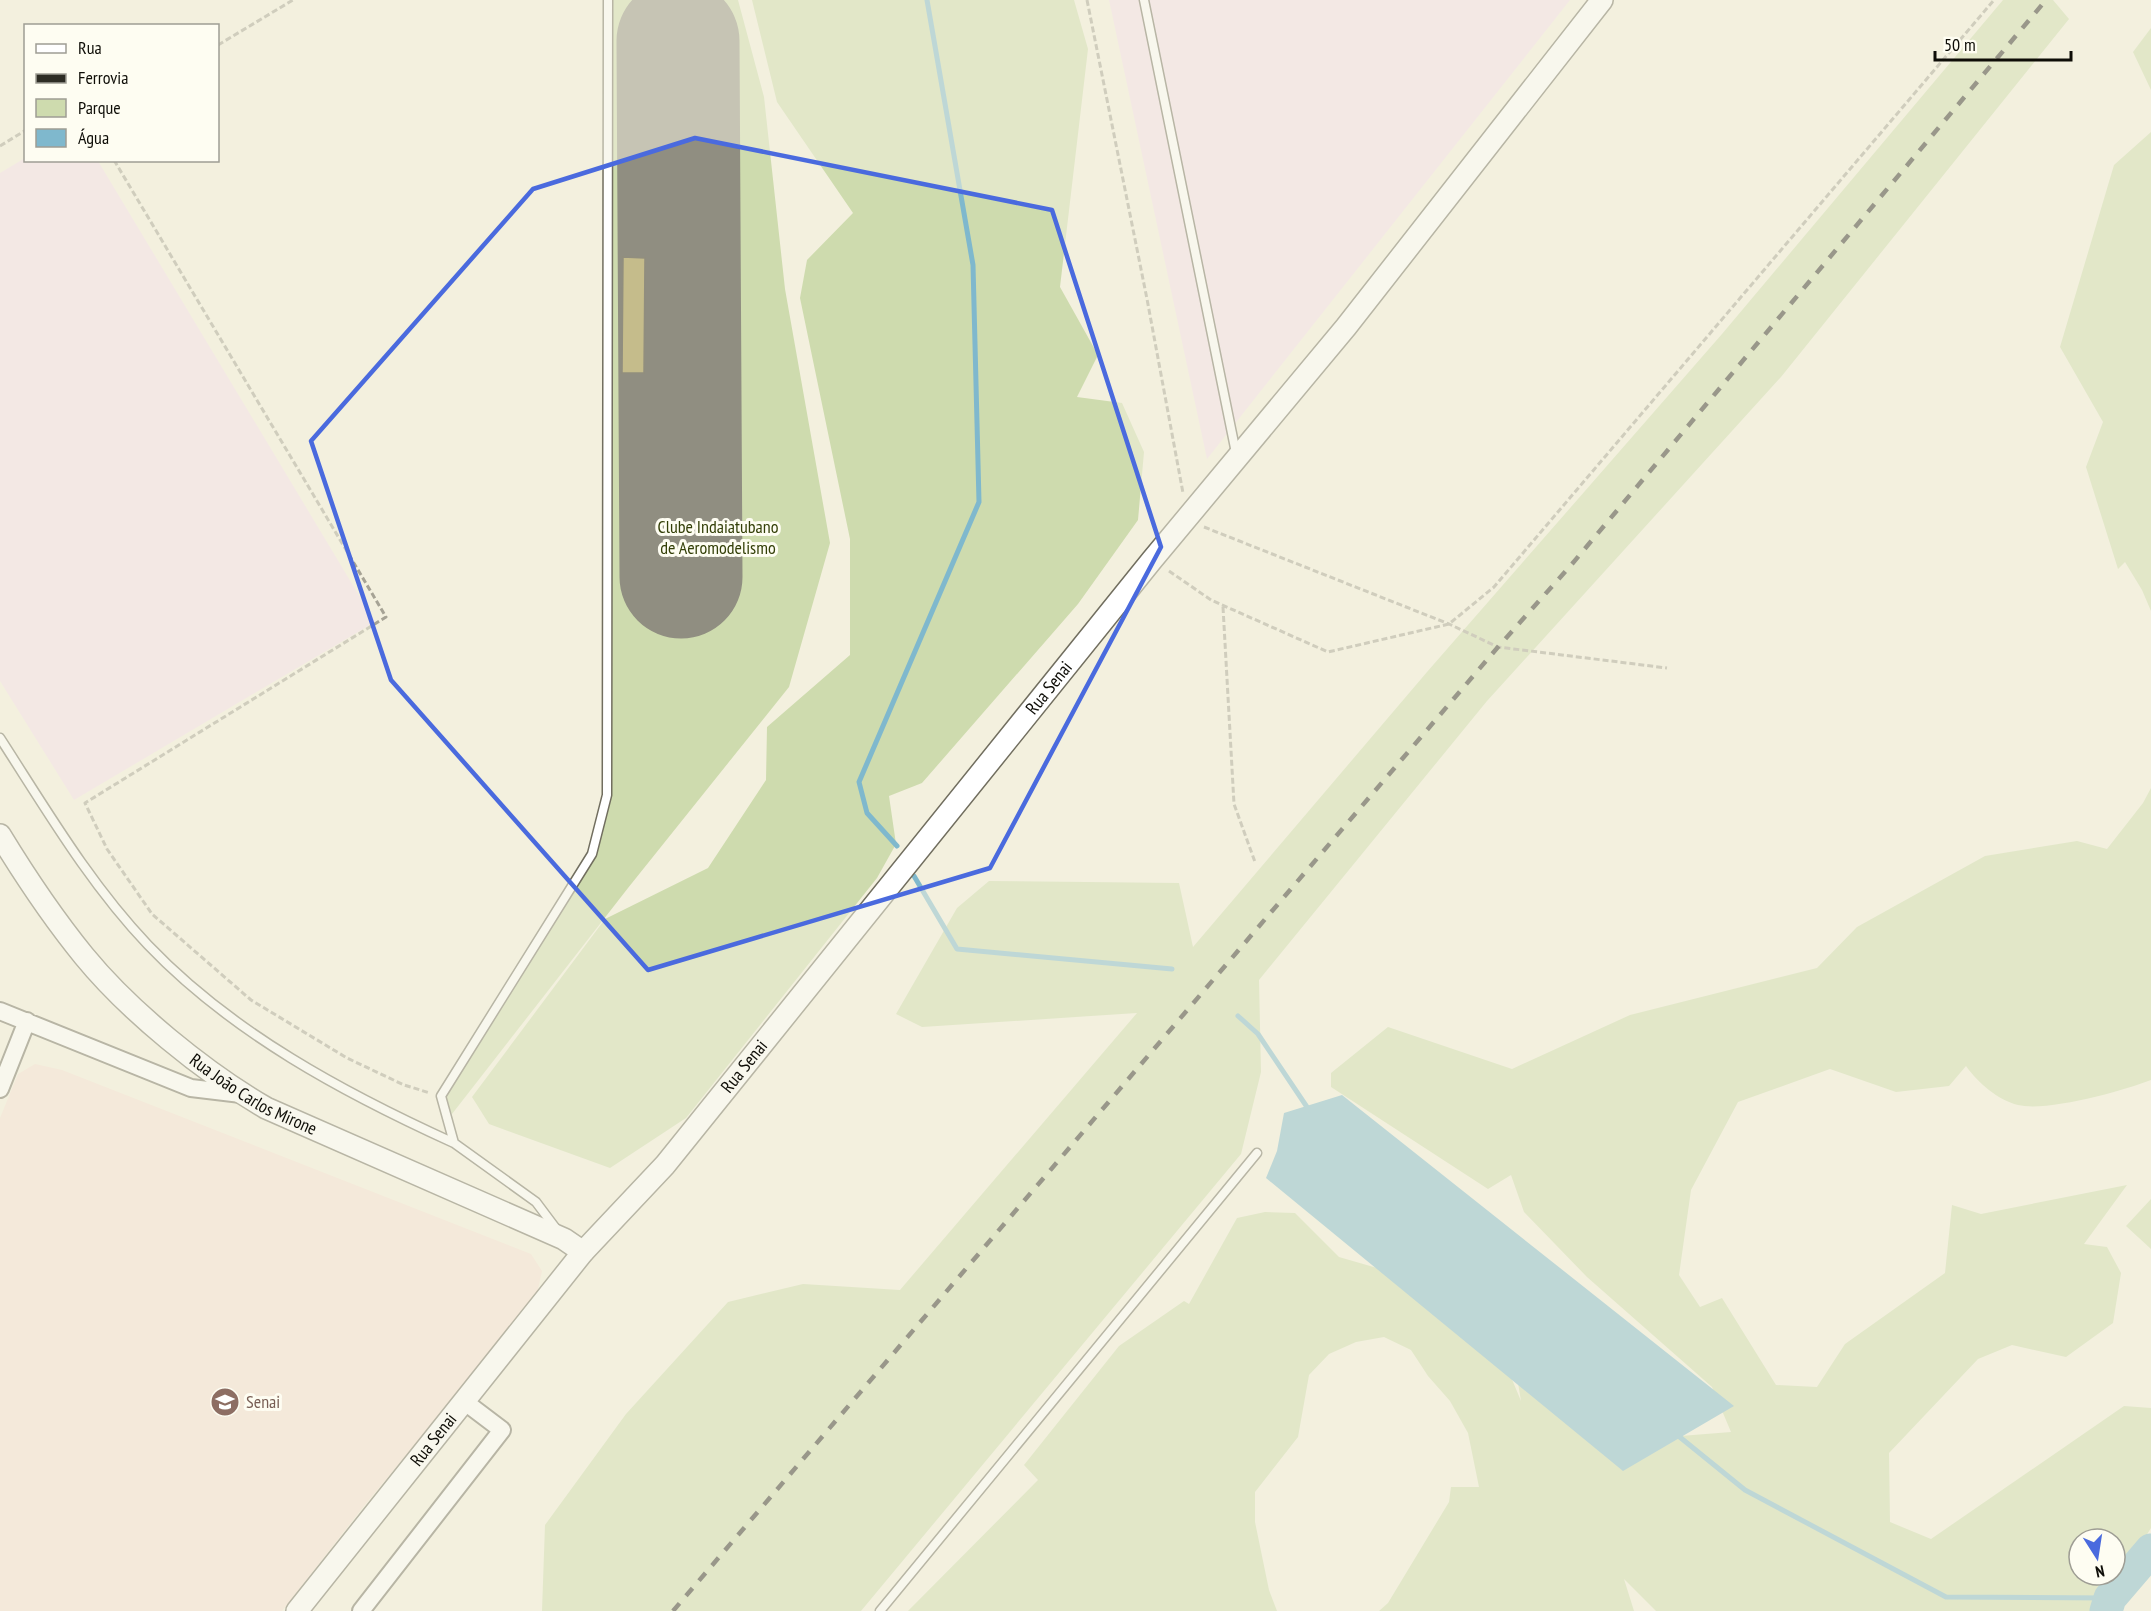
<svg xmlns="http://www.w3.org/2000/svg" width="2151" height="1611" viewBox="0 0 2151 1611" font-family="'PT Sans Narrow',sans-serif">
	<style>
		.industrial { fill: #f4deeb }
		.education { fill: #f7e0d4 }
		.green { fill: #cedbae; fill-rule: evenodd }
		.water { fill: #7fb8cd }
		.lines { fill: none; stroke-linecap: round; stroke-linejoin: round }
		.stream { stroke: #7fb8cd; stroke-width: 5 }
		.river { stroke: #7fb8cd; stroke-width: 33 }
		.runway { stroke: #908e81; stroke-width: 123 }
		.building { fill: #c5bc8b; stroke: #918e7e; stroke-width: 1.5 }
		.service-casing { stroke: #716e5f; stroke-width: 11 }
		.minor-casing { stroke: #716e5f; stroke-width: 20 }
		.tertiary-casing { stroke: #716e5f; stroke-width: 24 }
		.path { stroke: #a6a395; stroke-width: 3; stroke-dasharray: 6 3; stroke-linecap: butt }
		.service { stroke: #fff; stroke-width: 8 }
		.minor { stroke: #fff; stroke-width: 16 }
		.tertiary { stroke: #fff; stroke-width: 21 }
		.rail { stroke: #2d2c24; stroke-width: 4.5; stroke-dasharray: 10 10; stroke-linecap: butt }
		.marked { fill: none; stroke: #4a6ade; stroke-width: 4.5; stroke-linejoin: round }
		.labels { text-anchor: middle; stroke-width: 6; stroke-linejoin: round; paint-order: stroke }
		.park-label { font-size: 18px; fill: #333f07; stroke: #fefdf2 }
		.street-label { font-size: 18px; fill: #0e0d07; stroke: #fefdf2 }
		.education-label { font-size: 18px; fill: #785e54; stroke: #fefdf2; text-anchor: start }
	</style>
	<rect width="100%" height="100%" fill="#f3f0de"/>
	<path class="industrial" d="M1109,0H1570L1207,459Z
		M25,158L26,160L98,161L375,622L74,800L0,681V173Z"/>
	<path class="education" d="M35,1064L62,1070L531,1254L542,1271L536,1298L364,1506L282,1611H0V1118L18,1074Z"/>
	<path class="green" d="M609,0H738L764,97L785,289L830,543L789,687L628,888L452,1114L441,1096L592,854L607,795Z
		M752,0H1074L1088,49L1060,287L1098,355L1077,397L1122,403L1144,452L1138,520L1078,604L922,783L889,796L896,844L877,878L686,1118L610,1168L489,1124L472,1097L605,919L708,868L766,780L767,727L850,655V539L800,298L807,260L853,213L777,102Z
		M2003,0H2053L2069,19L1781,377L1487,701L1259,980L1261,1072L1241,1154L861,1611H542L545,1525L626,1414L728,1302L803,1284L900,1290L1137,1013L922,1027L896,1014L957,908L989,881L1179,883L1193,947L1427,672L1722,334Z
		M2151,28V90L2133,52Z
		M2151,132V611L2142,590L2125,562L2118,569L2086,467L2103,422L2060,347L2114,165Z
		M2151,788V1080C2123,1091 2047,1112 2018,1105C1998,1100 1978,1083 1966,1066L1949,1086L1896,1092L1830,1069L1738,1102L1691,1190L1679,1275L1700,1307L1722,1298L1776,1385L1817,1387L1845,1344L1945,1273L1952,1205L1981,1214L2127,1185L2084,1244L2107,1247L2121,1273L2113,1323L2066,1357L2012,1345L1978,1359L1889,1453L1890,1522L1931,1539L2124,1406L2151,1408V1528L2098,1611H1656L1624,1579L1634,1611H1379L1388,1603L1449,1502L1451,1487H1479L1468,1433L1450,1401L1428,1376L1411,1350L1384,1337L1356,1342L1329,1354L1309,1375L1298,1437L1255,1492V1522L1269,1590L1277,1611H908L1038,1480L1024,1465L1119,1346L1184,1301L1189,1304L1237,1218L1265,1212L1295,1213L1339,1257L1377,1268L1511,1377L1521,1401L1516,1371L1630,1440L1731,1432L1712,1387L1587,1277L1524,1212L1511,1175L1488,1189L1331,1087V1073L1388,1027L1512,1069L1630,1015L1817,968L1857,927L1985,856L2077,841L2107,849L2143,803ZM2079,1539H2115V1575H2079Z
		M2151,1199V1249L2126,1226Z"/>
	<path class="water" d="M1342,1095L1734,1406L1623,1471L1266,1178L1277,1151L1284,1113Z"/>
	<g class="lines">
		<path class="stream" d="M897,846L867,813L859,782L979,502L973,265L927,0
			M914,876L957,949L1172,969
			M1238,1016L1258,1034L1309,1110
			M1676,1434L1745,1490L1946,1597L2110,1598"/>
		<path class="river" d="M2106,1611L2110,1598L2151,1550"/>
		<path class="runway" d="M678,41L681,577"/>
	</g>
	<path class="building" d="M623,257L645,258L644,373H622Z"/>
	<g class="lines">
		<g class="service-casing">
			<path id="service" d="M1144,0L1236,453
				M0,738C46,809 89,883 148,945C232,1033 344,1093 454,1143
				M557,1230L536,1202L454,1143L441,1096L592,854L607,795L608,0
				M880,1611L1257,1153"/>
		</g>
		<g class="minor-casing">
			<path id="minor" d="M0,1011L191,1088L241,1094
				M0,1089L27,1021
				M361,1611L502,1430L465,1402"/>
		</g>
		<g class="tertiary-casing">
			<g id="tertiary">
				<path id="s1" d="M0,835C25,876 53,918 84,956C129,1011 204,1072 266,1108L564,1239L583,1252"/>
				<path id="s2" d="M297,1611L583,1252L665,1165L1152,560L1346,327L1602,0"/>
			</g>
		</g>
		<path class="path" d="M1087,0L1147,299L1183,493
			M218,45L293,0
			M0,146L26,130
			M114,160L386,617L85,803L107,849L152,914L251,1000L347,1058L404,1085L430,1093
			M1204,527L1449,624L1498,647L1667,668
			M1169,571L1211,600L1328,652L1449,624L1494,587L1994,0
			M1223,607L1234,804L1255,862"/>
		<use href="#service" class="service"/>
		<use href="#minor" class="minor"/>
		<use href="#tertiary" class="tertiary"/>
		<path class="rail" d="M673,1611L1498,647L1572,564L2046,0"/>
	</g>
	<path d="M0 0H2151V1611H0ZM695,138L1052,210L1161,547L990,868L648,970L391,680L311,441L533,189Z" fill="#f3f0de" fill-opacity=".55" fill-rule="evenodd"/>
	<path class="marked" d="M695,138L1052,210L1161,547L990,868L648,970L391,680L311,441L533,189Z"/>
	<defs>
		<g id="university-disc" transform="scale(1.5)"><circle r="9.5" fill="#8d6e63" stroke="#fefdf2"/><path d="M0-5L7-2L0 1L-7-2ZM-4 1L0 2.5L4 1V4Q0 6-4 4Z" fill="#fff"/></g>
	</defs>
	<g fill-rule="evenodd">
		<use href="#university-disc" x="225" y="1402"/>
	</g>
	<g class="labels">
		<g class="park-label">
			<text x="718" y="533">Clube Indaiatubano<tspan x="718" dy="21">de Aeromodelismo</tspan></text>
		</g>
		<g class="street-label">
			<text dy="6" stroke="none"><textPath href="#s2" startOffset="1191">Rua Senai</textPath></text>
			<text dy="6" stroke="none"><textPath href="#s2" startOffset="705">Rua Senai</textPath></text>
			<text dy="6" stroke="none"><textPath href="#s1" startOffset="368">Rua João Carlos Mirone</textPath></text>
			<text dy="6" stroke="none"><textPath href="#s2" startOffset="219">Rua Senai</textPath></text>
		</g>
		<g class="education-label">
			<text x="246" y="1408">Senai</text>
		</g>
	</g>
	<rect x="24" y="24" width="195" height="138" fill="#fefdf2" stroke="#9e9d94" stroke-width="1.5"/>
	<rect x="36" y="44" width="30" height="9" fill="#ffffff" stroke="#9e9d94" stroke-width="1.5"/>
	<text x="78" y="54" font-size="18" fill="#0e0d07">Rua</text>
	<rect x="36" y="74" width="30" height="9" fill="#2d2c24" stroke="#9e9d94" stroke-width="1.5"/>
	<text x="78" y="84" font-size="18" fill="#0e0d07">Ferrovia</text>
	<rect x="36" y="99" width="30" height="18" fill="#cedbae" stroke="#9e9d94" stroke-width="1.5"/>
	<text x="78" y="114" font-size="18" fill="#0e0d07">Parque</text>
	<rect x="36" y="129" width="30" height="18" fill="#7fb8cd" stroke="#9e9d94" stroke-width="1.5"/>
	<text x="78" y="144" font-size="18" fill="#0e0d07">Água</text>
	<g transform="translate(2097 1557) rotate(168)"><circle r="28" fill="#fefdf2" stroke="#9e9d94" stroke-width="1.5"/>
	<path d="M0-4.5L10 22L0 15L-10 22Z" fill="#4a6ade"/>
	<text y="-9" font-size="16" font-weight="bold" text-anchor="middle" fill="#0e0d07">N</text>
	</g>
	<path d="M1935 51v9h136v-9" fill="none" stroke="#0e0d07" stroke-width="3"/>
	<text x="1944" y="51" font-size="18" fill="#0e0d07" stroke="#fefdf2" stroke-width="4.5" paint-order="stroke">50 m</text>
</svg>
